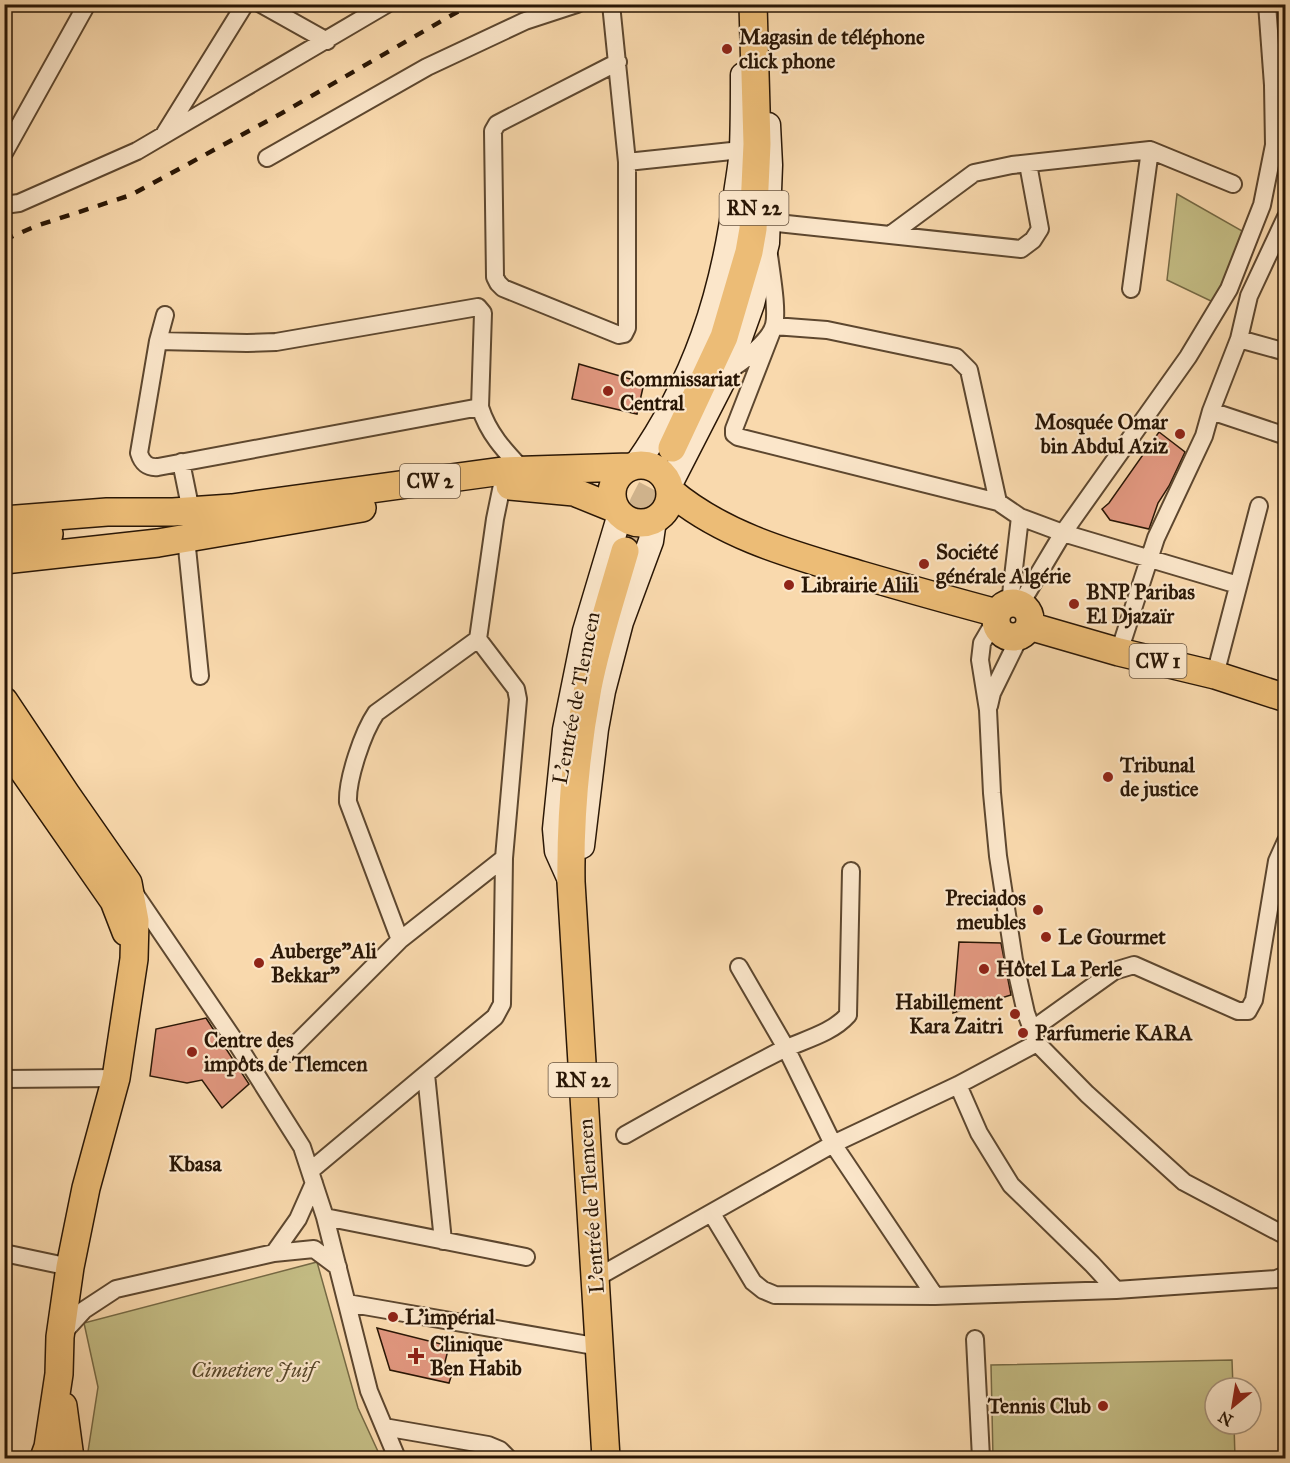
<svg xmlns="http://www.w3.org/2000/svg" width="1290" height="1463" viewBox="0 0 1290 1463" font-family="'IM FELL Great Primer',serif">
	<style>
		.green { fill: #c4bd85; stroke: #766a45; stroke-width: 1.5 }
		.building { fill: #e1977f; stroke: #291605; stroke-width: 1.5 }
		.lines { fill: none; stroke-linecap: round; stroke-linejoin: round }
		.primary-tunnel { stroke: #cfb28b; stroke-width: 27; stroke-dasharray: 27 14; stroke-linecap: butt }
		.street-casing { stroke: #5d472f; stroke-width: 20 }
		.secondary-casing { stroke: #291605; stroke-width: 27 }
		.primary-casing { stroke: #291605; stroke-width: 30 }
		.street { stroke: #fbe6ca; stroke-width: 16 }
		.secondary { stroke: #fbe6ca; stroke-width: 24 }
		.primary { stroke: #ecbc76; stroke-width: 27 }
		.rail { stroke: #291605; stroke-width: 4.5; stroke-dasharray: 10 10; stroke-linecap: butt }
		.street-bridge-casing { stroke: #5d472f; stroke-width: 20; stroke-linecap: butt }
		.street-bridge { stroke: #fbe6ca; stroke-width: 16 }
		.poi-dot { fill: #8f2418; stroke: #fbe6ca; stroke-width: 2 }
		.labels { text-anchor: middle; stroke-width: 4.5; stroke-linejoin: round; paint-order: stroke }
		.shield { fill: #fbe6ca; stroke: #685440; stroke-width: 1.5 }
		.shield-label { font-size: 20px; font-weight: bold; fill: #291605 }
		.poi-label { font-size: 21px; font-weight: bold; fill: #291605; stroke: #fbe6ca; text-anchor: start }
		.street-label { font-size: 21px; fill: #291605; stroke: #fbe6ca }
		.park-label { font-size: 21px; font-style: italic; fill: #58482b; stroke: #fbe6ca }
		.neighbourhood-label { font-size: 22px; font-weight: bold; fill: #291605; stroke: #fbe6ca }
	</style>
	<rect width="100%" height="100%" fill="#f9d9ad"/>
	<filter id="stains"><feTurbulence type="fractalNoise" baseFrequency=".00333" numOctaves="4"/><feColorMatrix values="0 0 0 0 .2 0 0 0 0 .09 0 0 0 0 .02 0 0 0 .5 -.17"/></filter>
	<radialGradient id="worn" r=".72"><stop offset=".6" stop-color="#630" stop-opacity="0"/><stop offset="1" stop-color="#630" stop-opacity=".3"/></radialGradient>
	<path class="green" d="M1177,194L1244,232L1230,273L1213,302L1167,280Z
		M317,1262L358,1408L381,1458H87L98,1387L84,1323Z
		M1232,1360L1233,1388H1215V1424H1234L1235,1458H993L991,1365Z"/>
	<path class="building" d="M579,364L644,383L637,414L572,399Z
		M1159,432L1185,452L1169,486L1158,503L1149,529L1110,520L1102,509L1109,503Z
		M959,942L1001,943L1011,995L953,1013Z
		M206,1018L249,1084L222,1108L202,1080L187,1083L150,1076L156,1029Z
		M377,1328L449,1346L444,1366L454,1367L449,1383L390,1370Z"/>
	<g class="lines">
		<path class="primary-tunnel" d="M625,551L643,504L672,448"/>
		<g class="street-casing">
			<path id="street" d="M261,4L327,41
				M611,4L627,162L741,150
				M618,62L497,124L493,131L495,277L498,283L503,288L619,335L624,334L627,328V162
				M165,133L245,4
				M4,153L87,4
				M267,158L427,67L525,21L577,4
				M4,205L19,203L137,151L387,4
				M768,222L1021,249L1033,240L1040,229L1028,164
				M890,235L974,173L1012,165L1150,150L1233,184
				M1131,289L1150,150
				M165,315L158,341L139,453C142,463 148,468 158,467L480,407
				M1239,339L1286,352
				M158,341L247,343L276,342L478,307L483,313L480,407C488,433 504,450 522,469
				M728,371C741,363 770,341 774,325C778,310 771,272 769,255
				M1211,411L1286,436
				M181,462L191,511
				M998,502L969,370L956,357L827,330L774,326L734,429V434L738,437L998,502L1020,517L1063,533L1238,585
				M186,538L200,676
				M1010,603L1020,517
				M1020,605L1063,533L1188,357L1229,289L1262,205L1274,145L1273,85
				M996,619L982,643L980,660L988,710L992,793L998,856L1014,960L1026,1013L1037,1043L1087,1094L1184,1182L1286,1236
				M1119,652L1156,538L1204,436L1211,411L1239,339L1249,296L1286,217
				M1215,675L1259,506
				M989,706L992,693L1020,636
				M135,894L237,1044L302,1147L325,1217L369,1391L397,1458
				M400,940L348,802C347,779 363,732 376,713L478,639L495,519L502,485V472
				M739,967L786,1048L833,1144L935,1296
				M1033,1029L1114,971L1134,965L1238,1011H1248L1254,1000L1277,861L1286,841
				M286,1054L400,940L504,858
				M4,1079L116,1078
				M958,1085L979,1133L1011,1185L1092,1264L1116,1290
				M625,1135C676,1106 727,1078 780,1051C803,1040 831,1034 848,1015L851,871
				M310,1171L426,1074
				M712,1214L753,1282L763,1290L775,1295L935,1296L1116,1290L1276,1279L1286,1275
				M325,1217L526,1257
				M443,1241L426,1074L495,1017L502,1004L504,858L518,699L516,689L478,639
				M4,1253L70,1267
				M274,1253L298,1219L314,1183
				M596,1278L833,1144L958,1085L1037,1043
				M347,1303L600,1347
				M62,1334L84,1310L116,1289L274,1253L314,1249L338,1267
				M975,1339L981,1458
				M384,1427L488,1445L500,1450L508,1458"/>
		</g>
		<g class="secondary-casing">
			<path id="secondary" d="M636,465C695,381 723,295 736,194C738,179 741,164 742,148C743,124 743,100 743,75
				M669,486L728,371L752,304L767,243L770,165L768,125
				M582,846L596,729L603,691L621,622L651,541L654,520
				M570,880L557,851L555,829L565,730L585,631L620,514"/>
		</g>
		<g class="primary-casing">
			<path id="primary" d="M672,448L724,337L749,252L753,229L757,144L753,4
				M612 494a29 29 0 1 1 58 0a29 29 0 1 1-58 0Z
				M510,486L574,492L616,509
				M670,491C724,537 794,555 861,575C906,588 952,601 997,613
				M4,520L107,512H173L232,508L502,471L630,467
				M4,539L49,534
				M4,560L158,543L362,508
				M996 620a17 17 0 1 1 34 0a17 17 0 1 1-34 0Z
				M1029,626L1119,652L1215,675L1286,698
				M4,701L66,794L128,883L135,921L134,959L116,1078L86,1188L70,1267L60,1337L59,1374L48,1447L44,1458
				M4,743L114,901L126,932
				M63,1406L70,1458
				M606,1458L571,882C570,816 576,752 588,687C597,641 612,596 625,551"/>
		</g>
		<use href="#street" class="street"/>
		<use href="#secondary" class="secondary"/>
		<use href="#primary" class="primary"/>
		<path class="rail" d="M1255,4L1286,17
			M4,240L36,226L131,195L282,113L471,4"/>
		<g class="street-bridge-casing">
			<path id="street-bridge" d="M1267,4L1273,85"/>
		</g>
		<use href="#street-bridge" class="street-bridge"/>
	</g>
	<g class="poi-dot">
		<circle cx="727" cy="49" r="6"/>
		<circle cx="608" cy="391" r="6"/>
		<circle cx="1180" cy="434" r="6"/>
		<circle cx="924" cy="564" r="6"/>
		<circle cx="789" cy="585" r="6"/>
		<circle cx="1074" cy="604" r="6"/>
		<circle cx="1108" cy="777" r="6"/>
		<circle cx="1038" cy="910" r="6"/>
		<circle cx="1046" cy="937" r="6"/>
		<circle cx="259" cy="963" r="6"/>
		<circle cx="984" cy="969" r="6"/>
		<circle cx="1015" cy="1014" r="6"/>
		<circle cx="1023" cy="1033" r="6"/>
		<circle cx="192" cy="1052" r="6"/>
		<circle cx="393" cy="1317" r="6"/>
		<path d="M413 1347h6v6h6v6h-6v6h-6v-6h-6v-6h6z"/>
		<circle cx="1103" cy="1406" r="6"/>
	</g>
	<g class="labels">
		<g class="shield">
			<rect x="719.5" y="191" width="69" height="34" rx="4.5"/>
			<rect x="400" y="464" width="60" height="34" rx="4.5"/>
			<rect x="1129.5" y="644" width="57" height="34" rx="4.5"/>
			<rect x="548.5" y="1063" width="69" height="34" rx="4.5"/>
		</g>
		<g class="shield-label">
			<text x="754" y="215">RN 22</text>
			<text x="430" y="488">CW 2</text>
			<text x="1158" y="668">CW 1</text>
			<text x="583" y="1087">RN 22</text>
		</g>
		<g class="poi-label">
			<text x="739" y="44">Magasin de téléphone<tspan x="739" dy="24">click phone</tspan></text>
			<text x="620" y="386">Commissariat<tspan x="620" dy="24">Central</tspan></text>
			<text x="1168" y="429" text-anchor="end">Mosquée Omar<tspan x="1168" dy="24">bin Abdul Aziz</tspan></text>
			<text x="936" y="559">Société<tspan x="936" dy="24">générale Algérie</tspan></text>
			<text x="801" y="592">Librairie Alili</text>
			<text x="1086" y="599">BNP Paribas<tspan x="1086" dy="24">El Djazaïr</tspan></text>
			<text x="1120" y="772">Tribunal<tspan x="1120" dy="24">de justice</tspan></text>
			<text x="1026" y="905" text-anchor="end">Preciados<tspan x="1026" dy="24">meubles</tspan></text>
			<text x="1058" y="944">Le Gourmet</text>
			<text x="271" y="958">Auberge"Ali<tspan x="271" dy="24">Bekkar"</tspan></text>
			<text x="996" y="976">Hôtel La Perle</text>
			<text x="1003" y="1009" text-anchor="end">Habillement<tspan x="1003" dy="24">Kara Zaitri</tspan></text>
			<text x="1035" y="1040">Parfumerie KARA</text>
			<text x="204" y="1047">Centre des<tspan x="204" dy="24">impôts de Tlemcen</tspan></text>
			<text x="405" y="1324">L'impérial</text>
			<text x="430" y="1351">Clinique<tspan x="430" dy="24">Ben Habib</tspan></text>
			<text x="1091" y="1413" text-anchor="end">Tennis Club</text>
		</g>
		<g class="street-label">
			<text transform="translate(576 698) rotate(-79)" y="7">L'entrée de Tlemcen</text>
			<text transform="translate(591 1206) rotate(-94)" y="7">L'entrée de Tlemcen</text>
		</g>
		<g class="park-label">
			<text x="253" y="1377">Cimetiere Juif</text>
		</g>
		<g class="neighbourhood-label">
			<text x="195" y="1171">Kbasa</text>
		</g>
	</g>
	<rect width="1290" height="1463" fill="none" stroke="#f9d9ad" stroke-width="24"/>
	<rect x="6" y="6" width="1278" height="1451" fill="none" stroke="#291605" stroke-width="3"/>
	<rect x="12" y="12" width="1266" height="1439" fill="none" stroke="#291605" stroke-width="1.5"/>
	<g transform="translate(1233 1406) rotate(210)"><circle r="28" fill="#fbe6ca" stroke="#a7937b" stroke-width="1.5"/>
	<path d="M0-4.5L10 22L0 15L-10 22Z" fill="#8f2418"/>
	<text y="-9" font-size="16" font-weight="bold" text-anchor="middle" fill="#291605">N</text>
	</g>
	<rect width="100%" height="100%" filter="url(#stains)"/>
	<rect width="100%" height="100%" fill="url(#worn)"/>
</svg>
